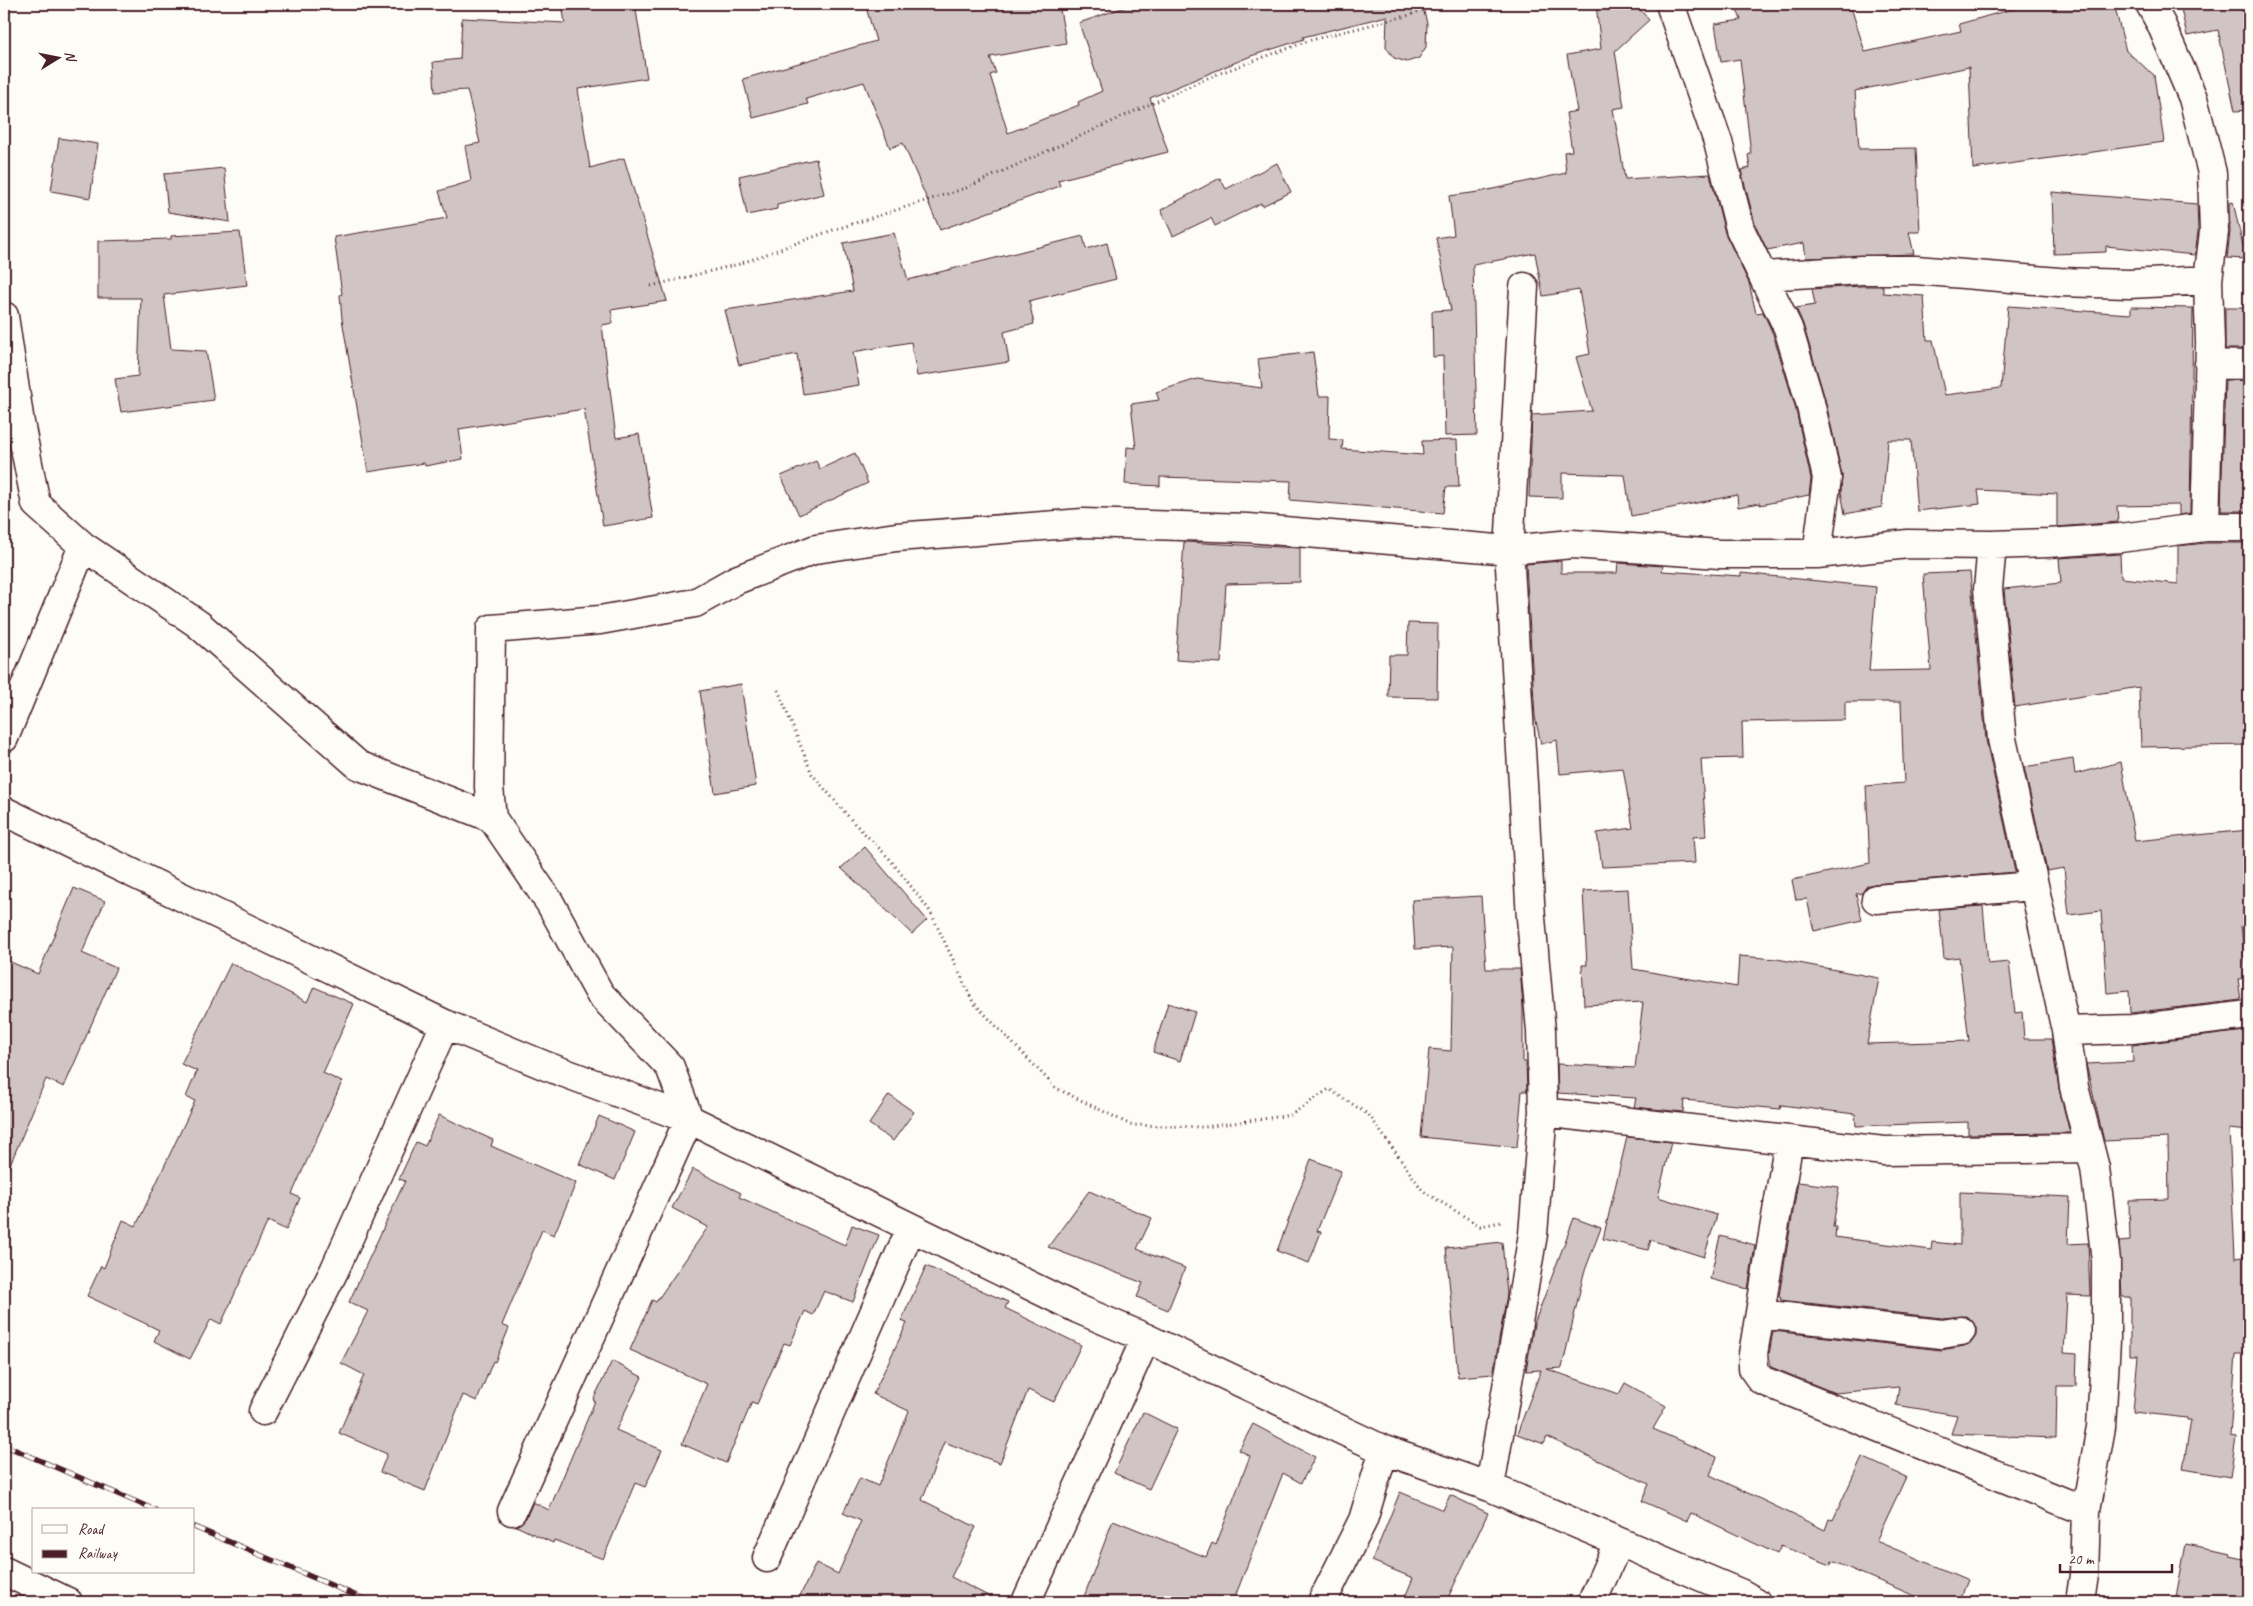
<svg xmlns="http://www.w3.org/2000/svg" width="2253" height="1606" viewBox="0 0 2253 1606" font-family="Caveat,sans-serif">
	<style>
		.building { fill: #d0c5c4; stroke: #4a1f2b }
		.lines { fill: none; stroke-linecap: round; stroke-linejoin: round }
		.minor-casing { stroke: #4a1f2b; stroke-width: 31 }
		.primary-casing { stroke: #4a1f2b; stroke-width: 31 }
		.path { stroke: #4a1f2b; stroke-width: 3; stroke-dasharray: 1 4; stroke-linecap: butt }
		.minor { stroke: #fdfcf7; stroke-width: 28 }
		.primary { stroke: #fdfcf7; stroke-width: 28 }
		.rail-casing { stroke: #4a1f2b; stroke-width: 5.5 }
		.rail { stroke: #fdfcf7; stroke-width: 4; stroke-dasharray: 11; stroke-linecap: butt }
	</style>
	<rect width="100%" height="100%" fill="#fdfcf7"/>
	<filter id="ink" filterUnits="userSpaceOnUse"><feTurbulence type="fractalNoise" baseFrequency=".02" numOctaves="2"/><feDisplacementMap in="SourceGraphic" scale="10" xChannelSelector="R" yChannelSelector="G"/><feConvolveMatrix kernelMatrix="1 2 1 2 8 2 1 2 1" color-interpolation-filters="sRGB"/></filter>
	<g filter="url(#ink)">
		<path class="building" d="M562,4H635L647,78L578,89L590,168L624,158L667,301L611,310L613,323L602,325L616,438L639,434L653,518L603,526L584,409L459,429L463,459L425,466L424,463L368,472L342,319L340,295L342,294L334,237L447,218L439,191L471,181L465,146L480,143L467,90L435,92L433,62L460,59L462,18L565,23Z
			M865,4H1059L1066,43L990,57L996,73L990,75L1008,133L1079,105L1078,102L1102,91L1079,23L1134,4H1422L1427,23L1426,47L1419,58L1407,62L1394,58L1386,47L1387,16L1303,37L1304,39L1251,56L1150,98L1168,152L1058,180L1060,186L940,230L903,143L890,148L864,82L806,99L808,104L753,118L743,79L876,41Z
			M1596,4H1635L1649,20L1615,51L1624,107L1613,109L1625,179L1710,174L1725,233L1749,283L1756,313L1763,312L1773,334L1795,406L1811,479L1809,495L1760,505V503L1738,507L1737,495L1631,516L1625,475L1562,473V498L1529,497L1532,415L1592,411L1576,357L1590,354L1579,290L1543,296L1535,253L1473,265L1477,435L1445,436L1443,356L1433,357L1432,311L1451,310L1436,238L1454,235L1449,196L1479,192L1566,173L1564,152L1572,151L1566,113L1577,111L1567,55L1601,49Z
			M1735,4H1850L1865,52L1961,31L1959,24L2030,4H2114L2126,51L2154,75L2164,142L1973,169L1969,67L1855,91L1859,149L1916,148L1920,232H1909L1914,254L1806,258L1804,243L1767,250L1755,224L1741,170L1750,168L1748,155L1751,154L1740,59L1721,62L1715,24L1741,20Z
			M2180,4H2249V110L2235,111L2218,30L2187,36Z
			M59,138L98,144L90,198L51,191Z
			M816,159L824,194L777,205V209L747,215L739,176Z
			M1277,163L1291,192L1262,206L1261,203L1215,226L1211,218L1173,236L1161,210L1220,178L1226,189Z
			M224,168L230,222L168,212L164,174Z
			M2052,192L2197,204L2198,231L2195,255L2106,246V252L2054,254Z
			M2233,202L2246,259L2227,258L2230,232L2229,203Z
			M240,232L247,285L164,295L171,349L206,351L214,400L121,412L115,379L138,376L141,298H98V241L171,239V236Z
			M894,233L908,280L1083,236L1086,249L1107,243L1116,279L1029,301L1034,324L1004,332L1009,362L917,376L911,342L853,352L859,385L803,394L797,354L739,365L725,310L853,291L843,243Z
			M1861,286H1883V293L1924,296L1927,340H1933L1945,395L2001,388L2008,306L2131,314V307L2193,308L2190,513L2179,515V505L2117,506L2118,522L2057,527V494L1978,490L1980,504L1917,511L1911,440H1888L1882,507L1845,514L1841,492L1842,475L1825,399L1803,324L1796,308L1815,305L1812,289Z
			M2225,308H2249V349H2225Z
			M1313,352L1319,396H1330L1329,439L1343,440L1342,449L1423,455L1422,441L1457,440L1459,487H1446L1443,513L1290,500L1291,481L1160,477V486L1125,484L1127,447L1136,448L1131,404L1159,400L1156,392L1197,379L1262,388L1258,359Z
			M2225,380L2249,381V511H2221Z
			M855,453L868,483L799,515L781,476L816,461L820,469Z
			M1184,542L1300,548V582L1226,584L1221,663L1176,660Z
			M2206,543H2249V745L2141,747L2139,687L2015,707L2004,589L2061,583L2059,558L2120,554L2121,578L2178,584V546Z
			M1561,561V573H1617L1618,563L1663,566L1662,571L1741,576V573L1876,587L1869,671L1931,670L1923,574L1970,572L1986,740L2015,872L1874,884L1867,886L1862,893L1856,894L1862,920L1814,931L1807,899L1796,900L1792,880L1870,863L1866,786L1904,783L1901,702H1845V720L1742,722L1743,758L1701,759L1706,836L1693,837L1695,863L1602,867L1597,833L1633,828L1623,768L1560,774L1557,740L1541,744L1535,717L1526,564Z
			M1408,623L1438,624L1437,698L1388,697L1389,655H1407Z
			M741,684L756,786L715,793L700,691Z
			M2073,759L2075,774L2121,762L2135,841L2249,830V924L2241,926L2247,978L2238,979L2241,1000L2130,1013L2129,991L2107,993L2101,911L2069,915L2064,868L2047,871L2024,767Z
			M865,847L927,920L912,934L841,868Z
			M74,888L105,901L82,953L116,968L64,1087L46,1079L4,1179V959L38,974Z
			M1628,889L1633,969L1737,987L1739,956L1777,959L1879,978L1867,1044L1969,1041L1959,957L1944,959L1939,909L1983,906L1988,964L2009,962L2015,1013L2022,1012L2024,1039H2051L2059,1089L2070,1133L1968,1134V1122L1856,1126L1855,1114L1781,1105L1780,1109L1684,1100L1683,1112L1634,1107L1636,1098L1558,1093L1557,1064L1635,1068L1643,1002L1584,1005L1582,965H1587L1583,891Z
			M1481,896L1486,969H1520L1523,1008V1062H1526L1527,1091H1522L1517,1147L1421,1137L1429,1049L1451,1051L1453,947L1415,949L1412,900Z
			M231,963L307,1002L314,987L354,1004L323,1073L342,1082L292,1194L300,1198L286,1230L268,1221L221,1324L211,1319L190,1359L154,1341L159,1330L87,1296L101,1266L104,1268L123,1220L136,1226L195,1101L186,1097L197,1071L181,1064Z
			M1168,1003L1195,1012L1180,1061L1153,1052Z
			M2245,1031L2249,1059V1131L2229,1129L2235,1258L2249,1256V1354H2236L2230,1436L2236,1437L2230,1477L2183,1469L2191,1420H2187V1418L2133,1412L2138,1355H2130V1297H2122L2119,1242L2130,1241L2129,1200L2169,1199L2168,1138L2104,1141L2086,1064L2133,1062L2132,1045Z
			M889,1095L914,1112L893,1141L869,1124Z
			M439,1115L493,1140L491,1146L576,1183L554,1235L542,1230L502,1325L509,1328L495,1362L493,1361L477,1401L463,1395L425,1491L380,1472L387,1454L339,1433L364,1375L341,1363L368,1311L349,1302L405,1181L399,1179L416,1142L425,1146Z
			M599,1116L635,1132L615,1180L579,1164Z
			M1627,1137L1671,1142L1658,1197L1717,1215L1704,1257L1651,1240L1648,1250L1603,1239Z
			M1311,1159L1341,1171L1317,1231L1321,1232L1309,1263L1277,1251Z
			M693,1169L741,1193L739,1197L845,1245L852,1225L879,1235L853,1302L824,1291L813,1315L805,1311L790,1345L784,1343L757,1404L752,1402L726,1463L682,1444L707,1384L630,1350L652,1300L656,1302L708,1227L672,1208Z
			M1798,1182L1839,1187L1833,1227H1836L1835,1237L1931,1250L1932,1242L1960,1245V1192L2070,1197L2068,1244L2088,1243L2090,1296L2067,1295L2064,1353L2077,1354L2076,1386H2057L2056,1438L1951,1434L1957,1415L1896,1405L1899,1387L1835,1393L1771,1367L1769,1355L1773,1331L1941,1350L1964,1346L1971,1343L1976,1336V1328L1973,1322L1966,1316L1942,1318L1780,1300L1781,1297L1779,1296Z
			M1089,1191L1152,1218L1137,1249L1185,1268L1168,1310L1137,1297L1143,1283L1048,1247Z
			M1574,1218L1601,1228L1584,1273L1562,1368L1547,1369L1619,1394L1625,1383L1666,1406L1653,1429L1717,1457L1710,1475L1825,1530L1829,1519L1833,1520L1862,1457L1906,1477L1876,1541L1968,1580L1959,1602H1929L1832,1561L1831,1565L1781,1546L1777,1554L1691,1513L1687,1521L1642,1501L1649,1484L1547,1437L1544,1444L1517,1434L1541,1370L1526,1371L1534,1324Z
			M1720,1236L1755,1245L1748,1289L1710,1279Z
			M1502,1242L1507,1294L1493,1374L1458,1377L1446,1248Z
			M926,1266L1008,1302L1005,1308L1081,1345L1054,1402L1028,1390L1000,1463L944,1442L922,1500L976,1527L951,1577L1000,1602H797L816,1563L838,1574L861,1521L843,1513L860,1478L878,1486L909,1411L873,1394L907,1323L901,1321Z
			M612,1361L642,1377L616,1430L662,1450L645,1487L635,1483L603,1559L554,1540L553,1543L516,1526L526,1518L533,1502L549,1510L595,1401L593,1400Z
			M1143,1412L1177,1429L1149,1489L1114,1473Z
			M1253,1424L1315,1457L1301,1483L1283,1473L1233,1602H1082L1113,1520L1206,1557L1212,1543L1216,1545L1250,1456L1239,1450Z
			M1400,1492L1443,1510L1450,1495L1488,1513L1446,1602H1403L1413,1578L1372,1561Z
			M2186,1544L2231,1553L2230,1556L2249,1560V1602H2175Z"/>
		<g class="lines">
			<g class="minor-casing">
				<path id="minor" d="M1670,4L1718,142L1740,229L1788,328L1810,402L1827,478L1817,554
					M2150,4L2161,24L2193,98L2212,173L2214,232L2208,280L2210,343L2205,527
					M1764,276L1861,270H1916L2059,282L2129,284L2208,280
					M4,316L20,423L36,504L83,546L198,624L358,765L492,818
					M2209,364L2249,365
					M1992,545L1988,589L2002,739L2066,1031L2074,1087L2095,1168L2106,1261V1340L2101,1427L2086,1511L2084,1575L2080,1602
					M4,738L83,546
					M4,811L445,1024L546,1066L689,1119L1078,1309L1146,1338L1384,1450L1490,1487L1742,1594L1756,1602
					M1876,899L2033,886
					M2066,1031L2132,1029L2249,1015
					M1543,1112L1884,1151L2090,1148
					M1789,1140L1753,1354V1369L1761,1380L2086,1511
					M1761,1314L1942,1334L1961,1331
					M263,1411L334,1271L445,1024
					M1490,1487L1533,1234L1543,1112L1541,1031L1531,918L1509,550L1524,287
					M512,1511L689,1119L670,1067L600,994L550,903L492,818L489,787L491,629L600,620L695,603L736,580L816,549L896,537L1083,523L1248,528L1509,550L1572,544L1720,554H1817L1908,544L1992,545L2048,543L2120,538L2205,527H2249
					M767,1558L911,1228
					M1026,1602L1146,1338
					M1322,1602L1363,1520L1384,1450
					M1592,1602L1618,1543"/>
			</g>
			<g class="primary-casing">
				<path id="primary" d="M4,1571L68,1602"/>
			</g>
			<path class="path" d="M651,286L739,264L830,231L966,188L1212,76L1311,40L1410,15L1436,4
				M778,690L812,774L854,823L889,858L930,911L973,1002L1056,1088L1131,1125L1205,1127L1291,1115L1329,1089L1369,1115L1423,1191L1480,1226L1501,1222"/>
			<use href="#minor" class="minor"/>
			<use href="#primary" class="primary"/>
			<g class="rail-casing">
				<path id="rail" d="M4,1445L155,1510
					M194,1527L371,1602"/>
			</g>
			<use href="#rail" class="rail"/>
		</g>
	</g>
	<rect width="2253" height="1606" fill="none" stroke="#fdfcf7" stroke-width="20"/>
	<rect x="10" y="10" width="2233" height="1586" fill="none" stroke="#4a1f2b" stroke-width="2" filter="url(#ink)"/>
	<rect x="32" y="1508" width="162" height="65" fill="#fdfcf7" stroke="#b5a4a5"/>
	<rect x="42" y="1525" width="25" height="8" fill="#fdfcf7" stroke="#b5a4a5"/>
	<text x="78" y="1534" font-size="15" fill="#4a1f2b">Road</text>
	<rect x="42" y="1550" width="25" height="8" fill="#4a1f2b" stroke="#b5a4a5"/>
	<text x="78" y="1558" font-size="15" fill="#4a1f2b">Railway</text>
	<g transform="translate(58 58) rotate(80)" stroke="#fdfcf7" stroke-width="4" paint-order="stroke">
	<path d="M0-4L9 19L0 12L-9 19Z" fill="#4a1f2b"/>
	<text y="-8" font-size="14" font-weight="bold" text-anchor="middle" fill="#4a1f2b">N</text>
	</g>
	<path d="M2060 1564v8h112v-8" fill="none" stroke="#4a1f2b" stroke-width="2.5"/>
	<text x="2068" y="1564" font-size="15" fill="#4a1f2b" stroke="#fdfcf7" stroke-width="4" paint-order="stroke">20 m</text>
</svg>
